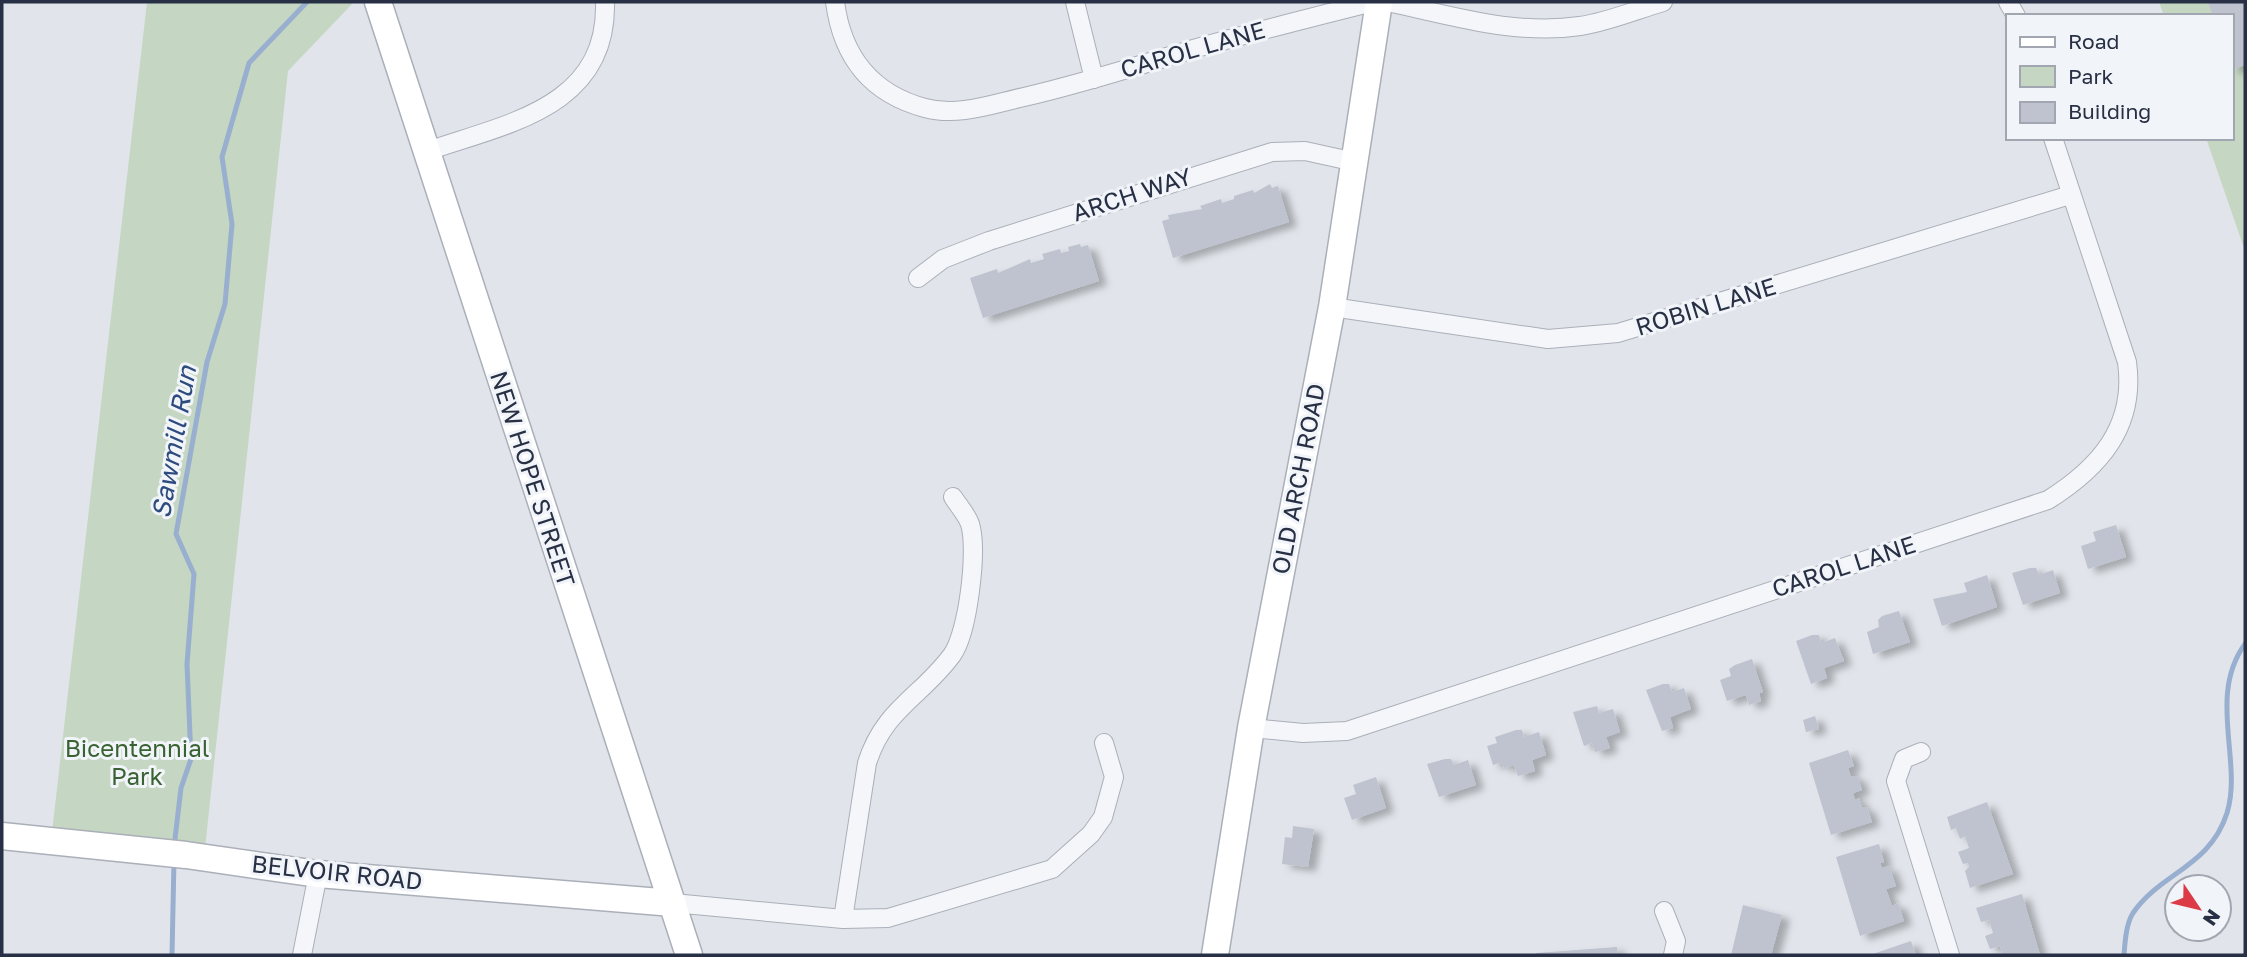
<svg xmlns="http://www.w3.org/2000/svg" width="2247" height="957" viewBox="0 0 2247 957" font-family="'Golos Text',sans-serif">
	<style>
		.green { fill: #c5d6c2 }
		.lines { fill: none; stroke-linecap: round; stroke-linejoin: round }
		.stream { stroke: #99afcf; stroke-width: 5 }
		.building { fill: #bec3cf; filter: url(#shadow) }
		.street-casing { stroke: #aaafb9; stroke-width: 20 }
		.secondary-casing { stroke: #aaafb9; stroke-width: 29 }
		.street { stroke: #f5f6f9; stroke-width: 18 }
		.secondary { stroke: #fff; stroke-width: 26 }
		.labels { text-anchor: middle; stroke-width: 6; stroke-linejoin: round; paint-order: stroke }
		.street-label { font-size: 24px; fill: #283045; stroke: #f1f4f8 }
		.park-label { font-size: 24px; fill: #396233; stroke: #f1f4f8 }
		.water-label { font-size: 26px; font-style: italic; fill: #2d4b7e; stroke: #f1f4f8 }
	</style>
	<defs>
		<filter id="shadow"><feDropShadow dx="8" dy="4.5" stdDeviation="3.5" flood-color="#0004"/></filter>
	</defs>
	<rect width="100%" height="100%" fill="#e1e5eb"/>
	<path class="green" d="M147,2H354L288,71L204,858L51,841Z
		M2159,2H2245V251L2206,138H2231V16H2164Z"/>
	<g class="lines">
		<path class="stream" d="M174,847L181,788L191,759L187,664L194,574L176,534L207,362L225,304L232,224L222,157L249,63L307,2
			M172,955L174,860
			M2124,955C2125,942 2126,924 2133,913C2160,873 2210,867 2227,813C2243,762 2207,696 2245,644"/>
	</g>
	<path class="building" d="M2208,2H2245V65L2231,70V16H2213Z
		M1270,184L1272,188L1278,186L1289,222L1173,258L1162,221L1169,219L1168,215L1202,209L1200,206L1221,199L1222,203L1234,199V196L1253,190L1254,193Z
		M1080,244L1081,247L1088,245L1099,281L983,318L970,278L997,269L998,273L1030,259L1031,263L1044,259L1042,254L1060,249L1061,253L1069,251L1068,247Z
		M2116,525L2126,557L2088,569L2081,546L2096,541L2093,532Z
		M2030,568H2036L2039,575L2053,570L2060,593L2023,605L2012,573Z
		M1987,575L1997,607L1942,626L1933,599L1967,592L1964,583Z
		M1899,611L1910,642L1873,654L1867,632L1879,627L1878,620L1882,616Z
		M1812,635H1819L1821,643L1835,638L1844,661L1824,668L1827,678L1811,684L1796,641Z
		M1752,659L1763,692L1759,693L1761,701L1749,705L1746,695L1727,701L1720,680L1731,676L1729,669L1735,665Z
		M1663,684H1669L1672,692L1684,688L1691,709L1670,717L1673,728L1662,731L1646,690Z
		M1597,706L1599,713L1613,709L1620,732L1606,737L1610,748L1595,752L1592,743L1584,746L1573,712Z
		M1815,716L1819,729L1806,732L1803,720Z
		M1516,730H1522L1524,737L1539,732L1546,755L1532,760L1535,771L1518,776L1514,765L1504,768L1502,762L1493,765L1487,746L1497,743L1495,737Z
		M1848,750L1854,766L1848,768L1851,777L1857,776L1862,790L1853,793L1855,800L1859,798L1862,808L1867,807L1872,822L1831,835L1809,763Z
		M1445,759H1451L1454,765L1468,760L1476,785L1439,797L1427,764Z
		M1376,777L1386,808L1352,820L1344,798L1356,794L1353,785Z
		M1987,802L2013,874L1970,888L1965,871L1969,867L1968,863L1963,864L1958,852L1969,848L1965,836L1960,839L1956,828L1951,830L1947,817Z
		M1293,826L1314,829L1308,867L1282,864L1285,837L1292,838Z
		M1879,844L1884,862L1880,863L1882,868L1889,866L1896,886L1886,889L1892,906L1898,903L1904,921L1860,936L1836,857Z
		M2022,894L2040,955H2003L2000,946L1990,949L1985,936L1993,933L1989,920L1981,922L1976,908Z
		M1743,905L1782,915L1771,955H1731Z
		M1911,941L1916,955H1870Z
		M1617,947L1618,955H1536V953Z"/>
	<g class="lines">
		<g class="street-casing">
			<path id="street" d="M835,2C842,55 869,93 925,108C958,117 992,104 1024,97C1081,84 1137,66 1193,49C1253,32 1313,17 1373,2
				M1075,2L1094,79
				M1387,2C1450,15 1515,36 1580,26C1608,22 1636,10 1663,2
				M2008,2L2016,16
				M425,152C504,124 608,109 605,2
				M918,278L943,259L989,241L1272,152L1305,151L1355,162
				M1332,307L1548,339L1618,333L2070,195
				M1251,728L1303,733L1347,731L2048,500C2099,468 2136,427 2127,362L2053,138
				M1921,752L1904,759L1896,781L1950,955
				M673,903L843,919L888,918L1052,869L1091,834L1103,817L1114,777L1104,743
				M1664,911L1676,941L1673,955
				M843,919L867,763C884,709 921,697 952,655C968,633 978,550 970,524C967,515 958,505 953,497
				M302,955L318,874"/>
		</g>
		<g class="secondary-casing">
			<path id="secondary" d="M378,2L689,955
				M2,836L186,855L318,874L673,903
				M1215,955L1251,728L1332,307L1379,2"/>
		</g>
		<use href="#street" class="street"/>
		<use href="#secondary" class="secondary"/>
	</g>
	<g class="labels">
		<g class="street-label">
			<text transform="translate(1193 50) rotate(-16)" y="8">CAROL LANE</text>
			<text transform="translate(1132 195) rotate(-18)" y="8">ARCH WAY</text>
			<text transform="translate(1706 307) rotate(-17)" y="8">ROBIN LANE</text>
			<text transform="translate(532 479) rotate(72)" y="8">NEW HOPE STREET</text>
			<text transform="translate(1299 479) rotate(-79)" y="8">OLD ARCH ROAD</text>
			<text transform="translate(1844 567) rotate(-18)" y="8">CAROL LANE</text>
			<text transform="translate(337 873) rotate(6)" y="8">BELVOIR ROAD</text>
		</g>
		<g class="park-label">
			<text x="137" y="757">Bicentennial<tspan x="137" dy="28">Park</tspan></text>
		</g>
		<g class="water-label">
			<text transform="translate(174 442) rotate(-80)" y="9">Sawmill Run</text>
		</g>
	</g>
	<rect width="2247" height="957" fill="none" stroke="#283045" stroke-width="7"/>
	<rect x="2006" y="14" width="228" height="126" fill="#f1f4f8" stroke="#a1a6b0" stroke-width="2"/>
	<rect x="2020" y="37" width="35" height="10" fill="#ffffff" stroke="#a1a6b0" stroke-width="2"/>
	<text x="2068" y="49" font-size="21" fill="#283045">Road</text>
	<rect x="2020" y="66" width="35" height="21" fill="#c5d6c2" stroke="#a1a6b0" stroke-width="2"/>
	<text x="2068" y="84" font-size="21" fill="#283045">Park</text>
	<rect x="2020" y="102" width="35" height="21" fill="#bec3cf" stroke="#a1a6b0" stroke-width="2"/>
	<text x="2068" y="119" font-size="21" fill="#283045">Building</text>
	<g transform="translate(2198 908) rotate(125)"><circle r="33" fill="#f1f4f8" stroke="#a1a6b0" stroke-width="2"/>
	<path d="M0-5L12 26L0 18L-12 26Z" fill="#dc3a47"/>
	<text y="-10" font-size="19" font-weight="bold" text-anchor="middle" fill="#283045">N</text>
	</g>
</svg>
